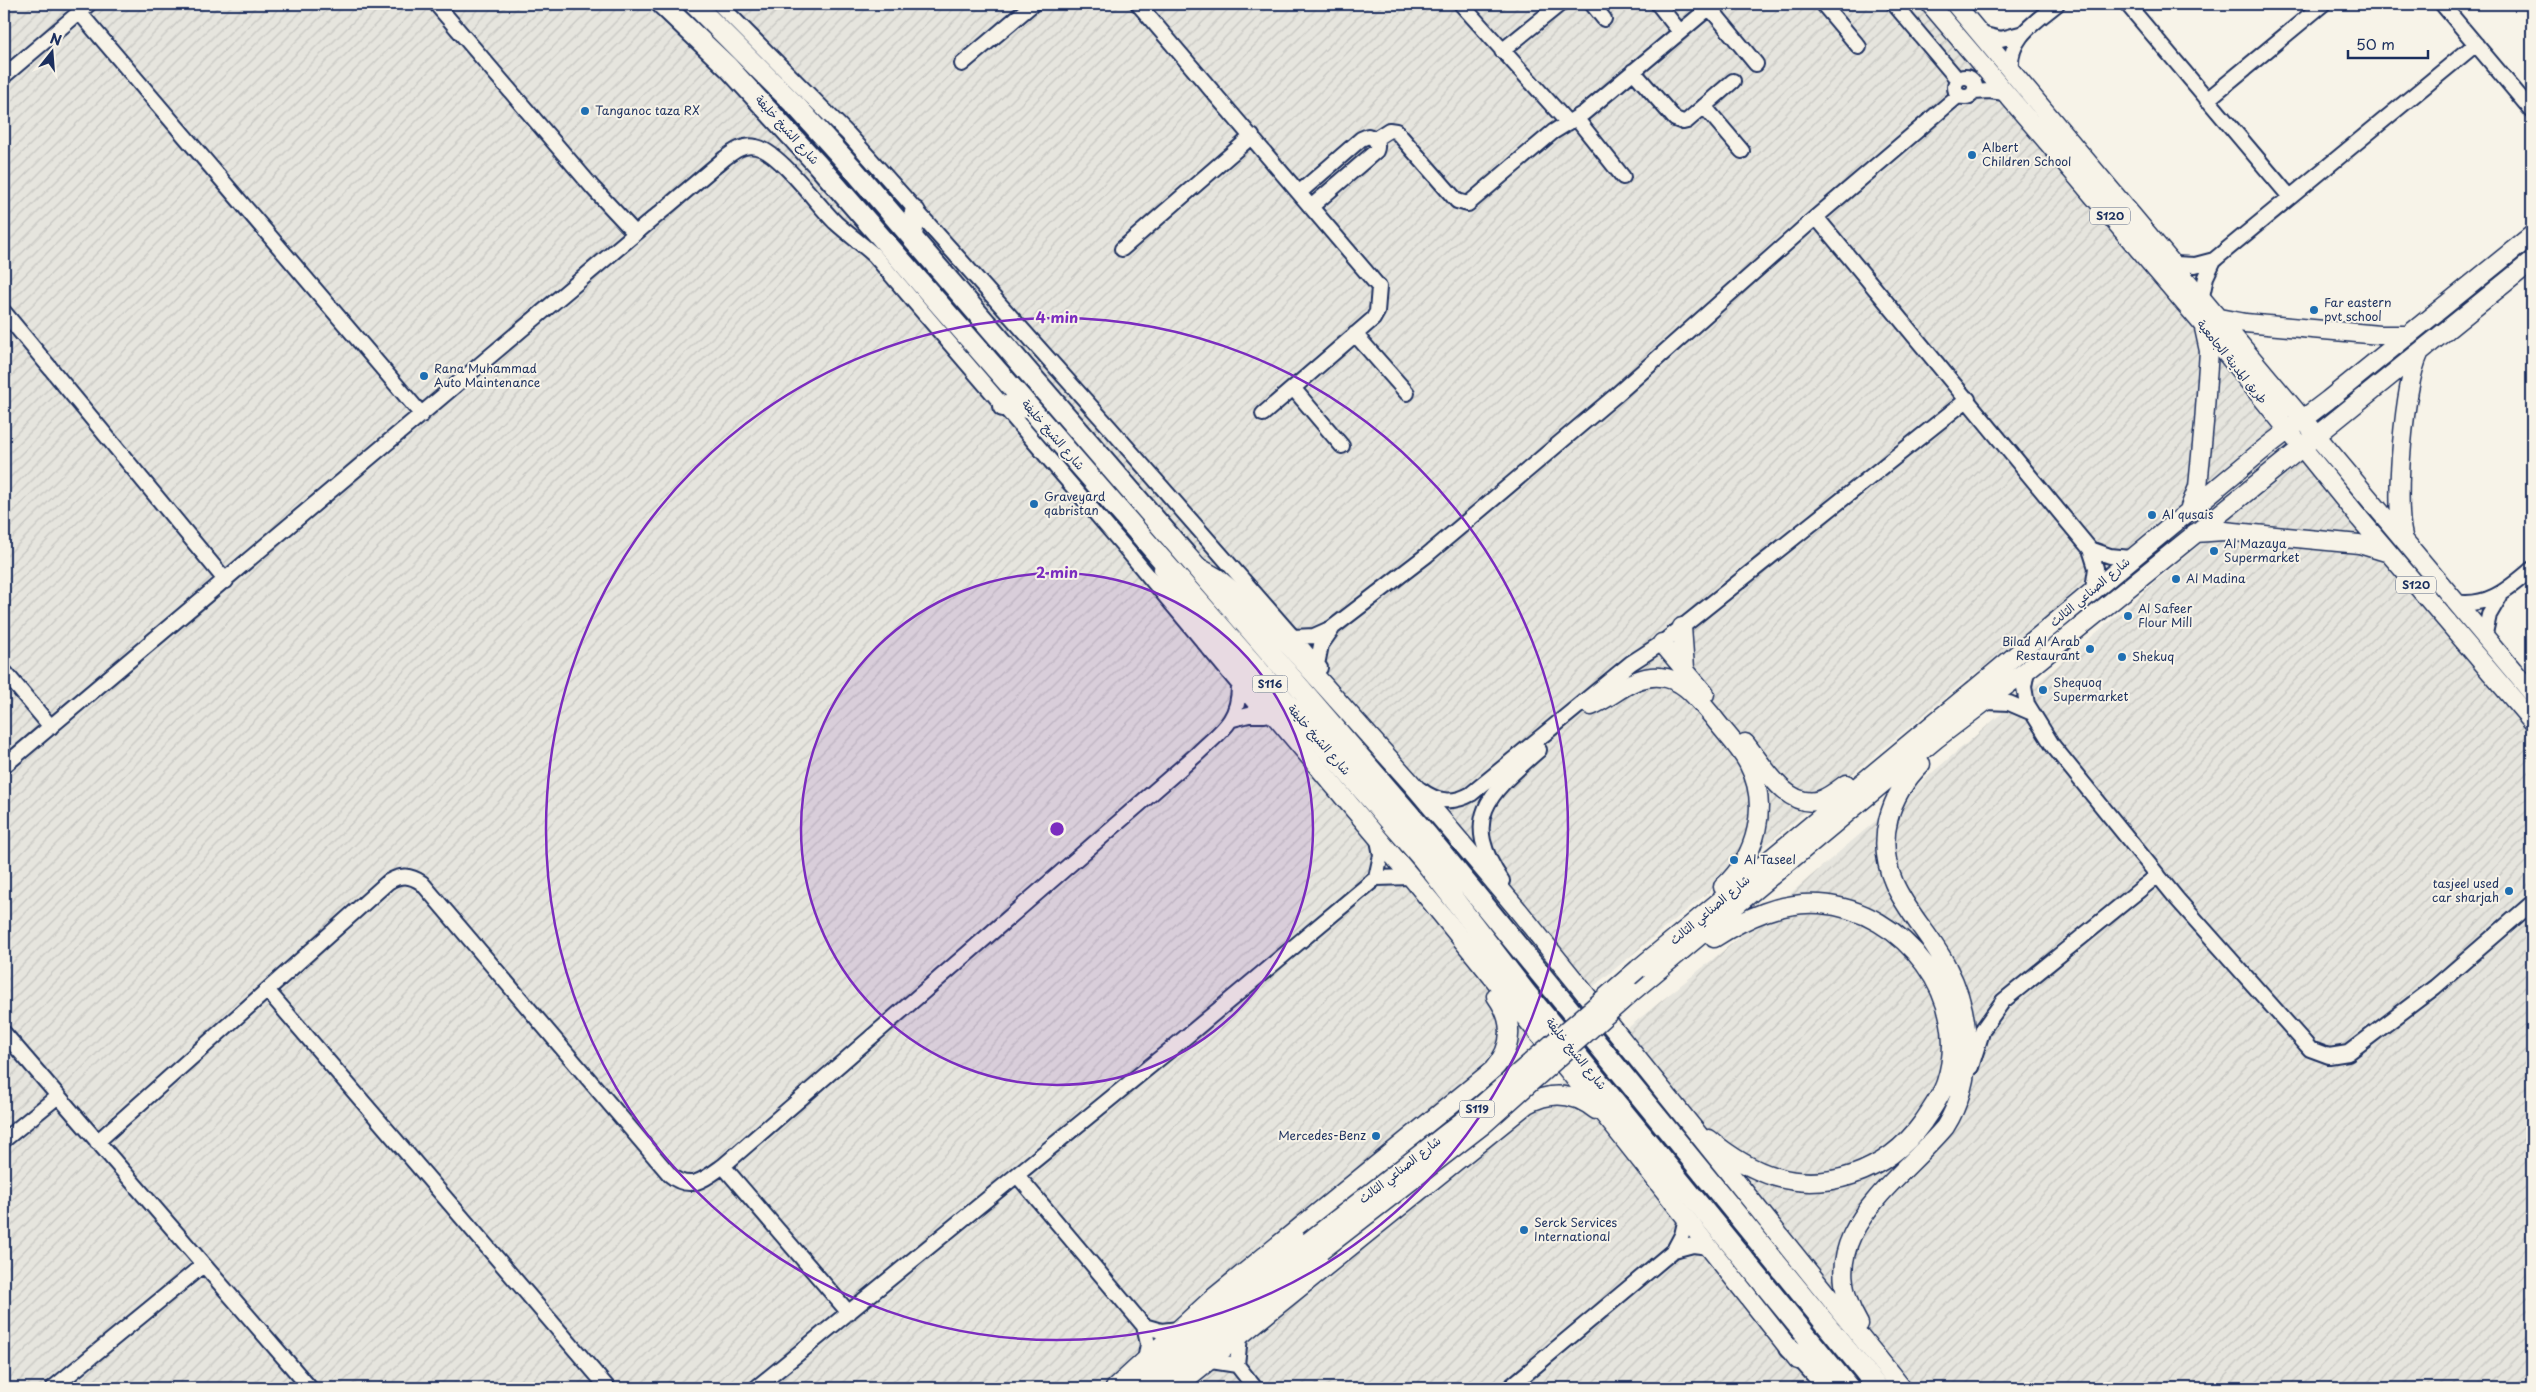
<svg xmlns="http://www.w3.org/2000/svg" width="2536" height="1392" viewBox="0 0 2536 1392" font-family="'Playpen Sans','Playpen Sans Arabic',sans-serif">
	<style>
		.industrial { fill: url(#industrial-furrows) }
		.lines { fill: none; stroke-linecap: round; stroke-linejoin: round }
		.minor-casing { stroke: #1b2f5e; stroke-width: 18 }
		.major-casing { stroke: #1b2f5e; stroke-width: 21 }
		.highway-casing { stroke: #1b2f5e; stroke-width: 24 }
		.minor { stroke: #f7f3e8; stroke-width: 14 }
		.major { stroke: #f7f3e8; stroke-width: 18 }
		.highway { stroke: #f7f3e8; stroke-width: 20 }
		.major-bridge-casing { stroke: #1b2f5e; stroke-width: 21; stroke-linecap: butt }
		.major-bridge { stroke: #f7f3e8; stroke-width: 18 }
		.ring { fill: none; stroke: #7b2cbf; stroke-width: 2.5 }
		.poi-dot { fill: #1f6fb2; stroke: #f7f3e8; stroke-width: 2 }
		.labels { text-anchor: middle; stroke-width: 4; stroke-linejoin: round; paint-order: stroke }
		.shield { fill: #f7f3e8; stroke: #5d6a87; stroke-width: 1 }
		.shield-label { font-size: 11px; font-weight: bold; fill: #1b2f5e }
		.poi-label { font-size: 12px; fill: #1b2f5e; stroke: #f7f3e8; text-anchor: start }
		.street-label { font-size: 12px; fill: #1b2f5e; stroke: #f7f3e8 }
		.centre { fill: #7b2cbf; stroke: #f7f3e8; stroke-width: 2.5 }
		.ring-label { font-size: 15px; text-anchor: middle; font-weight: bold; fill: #7b2cbf; stroke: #f7f3e8; stroke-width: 4; stroke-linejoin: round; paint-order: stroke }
	</style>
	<defs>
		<pattern id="industrial-furrows" width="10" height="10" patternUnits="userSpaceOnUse" patternTransform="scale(1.25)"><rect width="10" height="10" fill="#e6e5de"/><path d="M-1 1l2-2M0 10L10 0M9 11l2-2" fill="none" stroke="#c5c5c1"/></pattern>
	</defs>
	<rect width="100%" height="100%" fill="#f7f3e8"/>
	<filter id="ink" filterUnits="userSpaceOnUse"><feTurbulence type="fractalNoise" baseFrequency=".02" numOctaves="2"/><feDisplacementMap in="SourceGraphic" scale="10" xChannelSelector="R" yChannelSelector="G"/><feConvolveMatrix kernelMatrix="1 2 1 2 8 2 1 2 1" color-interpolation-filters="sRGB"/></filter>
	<g filter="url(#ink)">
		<path class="industrial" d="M4,4H1942L2305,435L1971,676L1532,1037L1488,1080L1101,1388H4Z
			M2300,459L2532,735V1388H1183L1723,951Z"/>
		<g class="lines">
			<g class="minor-casing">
				<path id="minor" d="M436,4L593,188L635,233
					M719,4L848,134L1110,428L1320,668
					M1138,4L1379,287L1377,312L1373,319L1263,414
					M1461,4L1568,123
					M1592,4L1604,19
					M1658,4L1680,32
					M1823,4L1859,47
					M1894,4L1958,80
					M2127,4L2290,197
					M2442,4L2532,111
					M1706,7L1715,14L1756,64
					M79,12L422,415
					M1981,34L2001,39L2020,34
					M1502,51L1560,4
					M962,64L1033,4
					M2011,70C2008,38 2034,23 2057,4
					M1633,71L1675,119L1683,122L1687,121L1733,81
					M4,76L89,4
					M1955 87a10 10 0 1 1 20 0a10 10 0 1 1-20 0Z
					M1974,92L1989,91L2005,93
					M2207,100L2323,4
					M1704,106L1742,151
					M1576,118L1623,177
					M1375,139L1389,130L1396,131L1457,201L1468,204L1553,132L1584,113L1704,12L1706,4
					M1300,192L1361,139L1368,136C1376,138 1379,144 1376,151L1312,206
					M1816,217L2090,549L2096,568L2093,589
					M1122,249L1252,136
					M2175,264L2195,265L2214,260L2476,44
					M2202,296L2206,277L2214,260
					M4,312L226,581
					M1355,334L1407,393
					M1293,388L1342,446
					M2090,549L2110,556L2131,558
					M2454,602C2488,608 2508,589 2532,569
					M1293,637L1314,636L1332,628L1427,555L1615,396L1816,217L1959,95
					M2484,638L2489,615L2500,596
					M1317,665L1321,645L1332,629
					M2027,670L2024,687L2027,704L2053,746L2177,899L2303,1041L2310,1049L2329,1056L2348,1053L2435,987L2532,903
					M4,671L51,727
					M1986,702L2009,703L2030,712
					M1233,719L1249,715H1265
					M4,766L725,158C734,151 744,144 756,147C779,151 818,206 836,223C848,234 862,244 874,255L1121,543L1256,705
					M1421,790C1437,802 1453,804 1471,794L1631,663L1662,643L1968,399
					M1376,878L1381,855L1378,840
					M1502,881C1459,817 1490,793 1539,750
					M267,990L608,1388
					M4,1033L310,1388
					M1971,1067L1983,1029L2003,1001L2158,875
					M4,1140L58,1096
					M97,1142L388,882C401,874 410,875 422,883L670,1175C690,1192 705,1179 723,1166L1196,755C1219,732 1239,723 1239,686
					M723,1166L849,1313
					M1017,1175L1144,1326L1148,1344L1145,1361
					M1674,1250L1693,1245L1709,1247
					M1144,1326L1161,1331L1179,1329
					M1211,1361L1237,1365L1255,1388
					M1237,1365L1240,1337
					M53,1388L203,1265
					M756,1388L1187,1036L1376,878L1411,877
					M1509,1388L1674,1250L1682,1235L1686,1218"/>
			</g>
			<g class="major-casing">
				<path id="major" d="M1930,4L2204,326L2360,519L2532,721
					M1955,4L2532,693
					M2219,318L2245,323L2380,335H2409
					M2190,507L2198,487L2204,423L2209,351L2204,328
					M2195,533L2224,531L2359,544L2389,553
					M2403,536C2394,502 2404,385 2419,354
					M1163,569L1176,591L1259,697L1411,877L1615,1128L1798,1360
					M1202,569L1216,577L1235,593L1287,644L1412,784L1518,910L1902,1388
					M1682,627L1685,668
					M1662,643L1705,694
					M1591,706C1615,696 1632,675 1660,677C1685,679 1698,700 1713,717C1724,732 1739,746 1748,763C1770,805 1757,856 1723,887
					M1745,743C1762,763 1787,811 1820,800C1829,797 1838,790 1846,784
					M1638,969L2265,448L2328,400L2532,235
					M1632,992L1936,739L2027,670L2532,261
					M1709,1139C1751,1174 1797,1193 1852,1175C1882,1165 1905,1147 1923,1122C1931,1110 1942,1095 1946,1082C1973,999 1904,910 1820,904C1781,901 1746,918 1714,938
					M1859,1324C1807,1237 1896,1185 1945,1127C1975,1079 1973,1016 1947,967C1932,937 1907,913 1894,883C1875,840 1889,796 1921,764
					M1136,1384L1309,1241
					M1115,1388L1212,1299L1493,1070C1514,1046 1514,1021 1496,996
					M1155,1388L1321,1251
					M1175,1388L1527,1104C1551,1091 1575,1093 1596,1110"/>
			</g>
			<g class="highway-casing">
				<path id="highway" d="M662,4L728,67L818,165L1422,858L1526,993L1849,1388
					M694,4L797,107L853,169L1428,836L1878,1388
					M912,236L915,212
					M1003,406L1030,408
					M1789,1348L1800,1356L1829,1388"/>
			</g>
			<use href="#minor" class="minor"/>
			<use href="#major" class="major"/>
			<use href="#highway" class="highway"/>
			<g class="major-bridge-casing">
				<path id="major-bridge" d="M1309,1241L1470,1115L1638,969
					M1321,1251L1483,1125L1632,992"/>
			</g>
			<use href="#major-bridge" class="major-bridge"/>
		</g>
	</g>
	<circle cx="1057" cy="829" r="256" fill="#7b2cbf" fill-opacity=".12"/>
	<g class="ring">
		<circle cx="1057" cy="829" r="256"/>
		<circle cx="1057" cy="829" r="511"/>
	</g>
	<g class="poi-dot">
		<circle cx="585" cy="111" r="5"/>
		<circle cx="1972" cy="155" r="5"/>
		<circle cx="2314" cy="310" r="5"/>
		<circle cx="424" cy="376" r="5"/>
		<circle cx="1034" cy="504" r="5"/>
		<circle cx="2152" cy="515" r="5"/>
		<circle cx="2214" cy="551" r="5"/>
		<circle cx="2176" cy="579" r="5"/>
		<circle cx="2128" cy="616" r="5"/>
		<circle cx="2090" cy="649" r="5"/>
		<circle cx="2122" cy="657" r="5"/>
		<circle cx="2043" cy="690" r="5"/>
		<circle cx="1734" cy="860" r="5"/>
		<circle cx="2509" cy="891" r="5"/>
		<circle cx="1376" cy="1136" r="5"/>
		<circle cx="1524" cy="1230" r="5"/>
	</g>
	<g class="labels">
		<g class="shield">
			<rect x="2090" y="207.5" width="40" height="17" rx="4"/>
			<rect x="2396" y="576.5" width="40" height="17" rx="4"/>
			<rect x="1252.5" y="675.5" width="35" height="17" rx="4"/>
			<rect x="1459.5" y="1100.5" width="35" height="17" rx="4"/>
		</g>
		<g class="shield-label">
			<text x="2110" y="220">S120</text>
			<text x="2416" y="589">S120</text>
			<text x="1270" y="688">S116</text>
			<text x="1477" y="1113">S119</text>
		</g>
		<g class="poi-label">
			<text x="595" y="115">Tanganoc taza RX</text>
			<text x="1982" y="152">Albert<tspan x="1982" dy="14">Children School</tspan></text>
			<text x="2324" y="307">Far eastern<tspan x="2324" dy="14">pvt school</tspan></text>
			<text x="434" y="373">Rana Muhammad<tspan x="434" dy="14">Auto Maintenance</tspan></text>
			<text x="1044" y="501">Graveyard<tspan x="1044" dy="14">qabristan</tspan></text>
			<text x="2162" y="519">Al qusais</text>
			<text x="2224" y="548">Al Mazaya<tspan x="2224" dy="14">Supermarket</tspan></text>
			<text x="2186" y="583">Al Madina</text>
			<text x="2138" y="613">Al Safeer<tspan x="2138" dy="14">Flour Mill</tspan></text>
			<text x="2080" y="646" text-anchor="end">Bilad Al Arab<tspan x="2080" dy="14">Restaurant</tspan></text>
			<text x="2132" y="661">Shekuq</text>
			<text x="2053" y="687">Shequoq<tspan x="2053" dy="14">Supermarket</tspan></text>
			<text x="1744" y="864">Al Taseel</text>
			<text x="2499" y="888" text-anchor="end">tasjeel used<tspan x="2499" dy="14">car sharjah</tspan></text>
			<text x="1366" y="1140" text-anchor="end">Mercedes-Benz</text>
			<text x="1534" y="1227">Serck Services<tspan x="1534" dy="14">International</tspan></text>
		</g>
		<g class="street-label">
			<text transform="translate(787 130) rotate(48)" y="4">شارع الشيخ خليفة</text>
			<text transform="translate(2232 362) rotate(51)" y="4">طريق المدينة الجامعية</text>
			<text transform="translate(1053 435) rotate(49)" y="4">شارع الشيخ خليفة</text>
			<text transform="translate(2090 592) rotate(-40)" y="4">شارع الصناعي الثالث</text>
			<text transform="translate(1319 740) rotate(49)" y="4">شارع الشيخ خليفة</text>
			<text transform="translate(1710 910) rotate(-40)" y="4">شارع الصناعي الثالث</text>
			<text transform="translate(1576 1054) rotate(51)" y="4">شارع الشيخ خليفة</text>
			<text transform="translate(1400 1170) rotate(-38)" y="4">شارع الصناعي الثالث</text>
		</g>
	</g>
	<circle cx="1057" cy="829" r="8" class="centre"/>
	<g class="ring-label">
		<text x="1057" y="323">4 min</text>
		<text x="1057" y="578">2 min</text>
	</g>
	<rect width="2536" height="1392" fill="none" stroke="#f7f3e8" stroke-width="20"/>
	<rect x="10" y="10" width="2516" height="1372" fill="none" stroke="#1b2f5e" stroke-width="2" filter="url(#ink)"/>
	<g transform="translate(52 52) rotate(17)" stroke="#f7f3e8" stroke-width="4" paint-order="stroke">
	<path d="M0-4L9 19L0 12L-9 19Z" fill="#1b2f5e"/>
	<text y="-8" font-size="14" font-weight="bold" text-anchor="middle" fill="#1b2f5e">N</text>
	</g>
	<path d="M2348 50v8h80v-8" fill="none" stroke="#1b2f5e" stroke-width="2.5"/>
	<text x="2356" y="50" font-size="15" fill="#1b2f5e" stroke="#f7f3e8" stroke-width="4" paint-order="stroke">50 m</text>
</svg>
